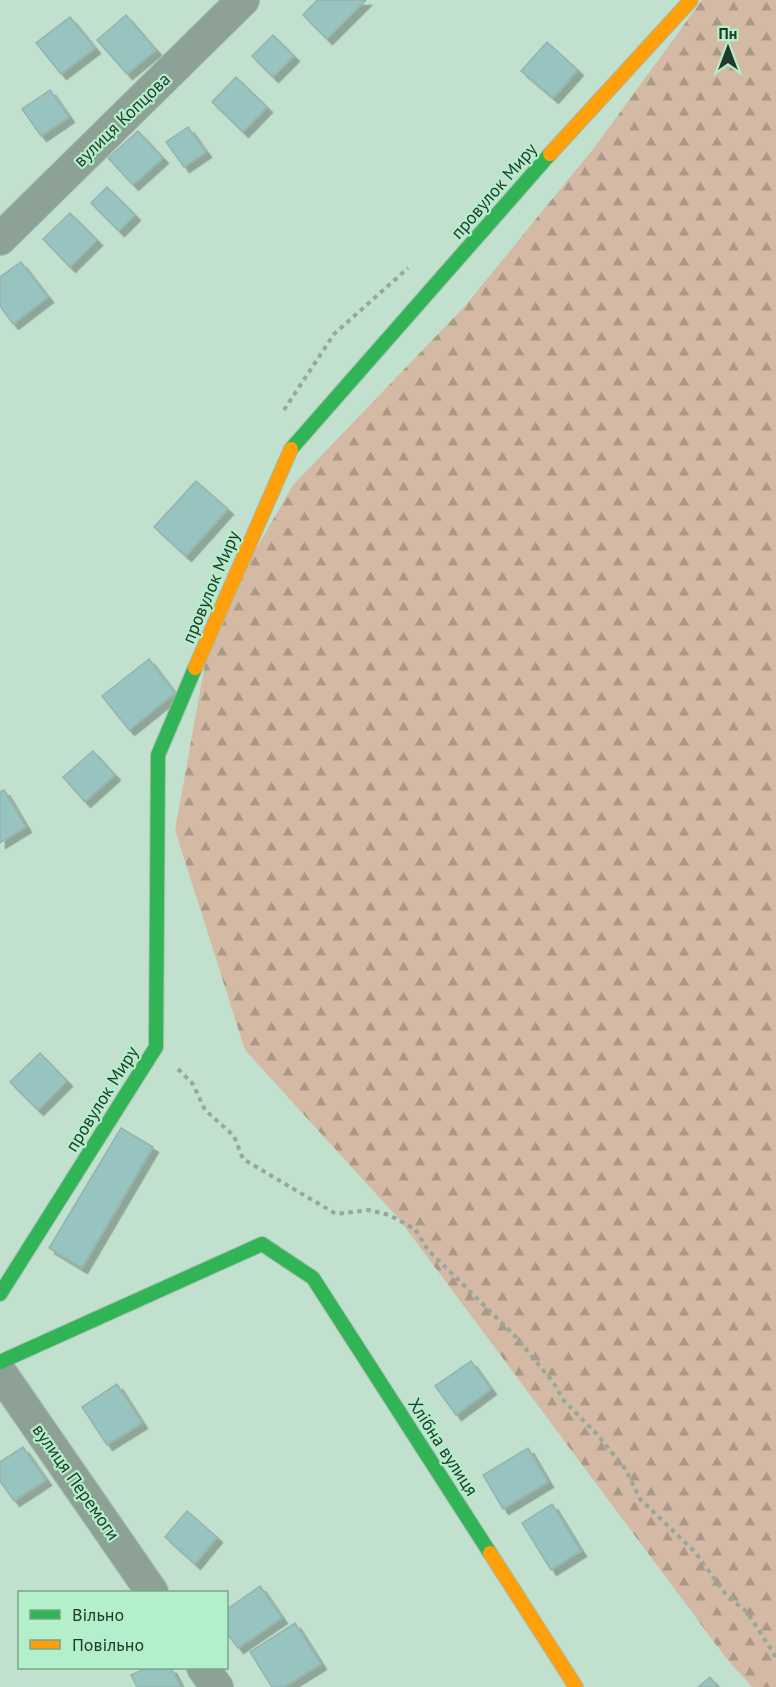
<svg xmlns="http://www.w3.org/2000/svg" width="776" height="1687" viewBox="0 0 776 1687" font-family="'PT Sans',sans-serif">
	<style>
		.forest { fill: url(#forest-firs) }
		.building { fill: #97c3c1; stroke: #96b3ae; stroke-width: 1.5; filter: url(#shadow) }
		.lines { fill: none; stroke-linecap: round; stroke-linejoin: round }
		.street-casing { stroke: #a4bdae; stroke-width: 34 }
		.fast-casing { stroke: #a4bdae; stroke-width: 16 }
		.slow-casing { stroke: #a4bdae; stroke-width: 16 }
		.path { stroke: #94a89c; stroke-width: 4; stroke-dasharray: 4.5 4.5; stroke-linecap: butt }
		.street { stroke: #8ea196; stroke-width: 32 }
		.fast { stroke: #30b455; stroke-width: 14 }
		.slow { stroke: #ff9f0a; stroke-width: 14 }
		.labels { text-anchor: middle; stroke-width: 4.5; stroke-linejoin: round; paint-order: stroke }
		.street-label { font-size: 18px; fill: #223a2b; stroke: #b3efca }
	</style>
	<defs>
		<pattern id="forest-firs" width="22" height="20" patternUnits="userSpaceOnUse" patternTransform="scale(1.5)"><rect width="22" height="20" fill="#d4baa5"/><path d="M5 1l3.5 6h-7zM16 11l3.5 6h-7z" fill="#ac9887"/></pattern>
		<filter id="shadow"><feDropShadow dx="5.5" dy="5.5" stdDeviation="0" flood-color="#0004"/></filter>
	</defs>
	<rect width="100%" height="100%" fill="#c1e1ce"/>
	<path class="forest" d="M702,0H776V1687H752L726,1658L399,1219L245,1050L175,830L212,625L293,485L465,306L594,148Z"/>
	<path class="building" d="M317,0H366L327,39L303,15Z
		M126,15L156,50L127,74L97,40Z
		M70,17L95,48L61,74L36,43Z
		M273,35L294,56L273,77L252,56Z
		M547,42L578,70L553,98L521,71Z
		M236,77L267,107L243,132L212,102Z
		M50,90L69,117L41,136L22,109Z
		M188,127L206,152L184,167L166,142Z
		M138,131L163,158L133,185L108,158Z
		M107,187L135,215L119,231L91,203Z
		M70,213L97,240L70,267L43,239Z
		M21,262L48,297L13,324L0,306V277Z
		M196,481L228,509L186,556L154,527Z
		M149,659L175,693L129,730L102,696Z
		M93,751L115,775L85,802L63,777Z
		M4,790L26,827L0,843V792Z
		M40,1053L67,1081L38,1110L10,1082Z
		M121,1128L153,1147L82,1268L49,1248Z
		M471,1361L491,1389L456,1415L435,1386Z
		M117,1384L142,1423L107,1445L82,1407Z
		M23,1447L46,1480L14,1501L0,1481V1462Z
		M528,1448L548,1482L503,1509L483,1475Z
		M552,1504L581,1551L551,1570L522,1523Z
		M187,1511L217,1537L195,1564L165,1537Z
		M260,1586L282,1618L238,1648L226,1632V1610Z
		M295,1623L321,1664L284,1687H272L250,1652Z
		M146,1668H171L181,1687H137L131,1675Z
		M710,1677L718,1687H698Z"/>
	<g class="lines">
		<g class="street-casing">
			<path id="street" d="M0,239L243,0
				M0,1372L152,1592
				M203,1668L217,1687"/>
		</g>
		<g class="fast-casing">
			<path id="fast" d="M291,449L550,154
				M0,1294L156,1047L158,755L195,668
				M0,1362L262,1244L313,1278L490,1553"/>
		</g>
		<g class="slow-casing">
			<path id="slow" d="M550,154L691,0
				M195,668L291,449
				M490,1553L576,1687"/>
		</g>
		<path class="path" d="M284,410L334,334L408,268
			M178,1069L193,1084L205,1110L234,1136L243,1159L336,1214L369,1210L389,1215L415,1229L428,1250L515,1336L553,1382L564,1401L597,1434L626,1470L640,1499L695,1552L727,1596L747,1612L776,1657"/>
		<use href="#street" class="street"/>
		<use href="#fast" class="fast"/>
		<use href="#slow" class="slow"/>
	</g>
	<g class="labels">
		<g class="street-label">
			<text transform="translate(122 120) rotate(-44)" y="6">вулиця Копцова</text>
			<text transform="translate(494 191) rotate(-49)" y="6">провулок Миру</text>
			<text transform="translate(211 587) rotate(-67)" y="6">провулок Миру</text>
			<text transform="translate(102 1099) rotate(-58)" y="6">провулок Миру</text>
			<text transform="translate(443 1447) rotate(57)" y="6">Хлібна вулиця</text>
			<text transform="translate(76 1482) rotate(55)" y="6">вулиця Перемоги</text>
		</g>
	</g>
	<rect x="18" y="1591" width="210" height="78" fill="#b3efca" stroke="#79a78a" stroke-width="1.5"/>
	<rect x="30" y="1610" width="30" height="9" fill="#30b455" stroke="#79a78a" stroke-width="1.5"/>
	<text x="72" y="1621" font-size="18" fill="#223a2b">Вільно</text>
	<rect x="30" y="1640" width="30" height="9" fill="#ff9f0a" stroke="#79a78a" stroke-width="1.5"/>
	<text x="72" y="1651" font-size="18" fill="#223a2b">Повільно</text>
	<g transform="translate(728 48)" stroke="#b3efca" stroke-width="4.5" paint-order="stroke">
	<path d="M0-4.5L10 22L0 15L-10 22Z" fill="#223a2b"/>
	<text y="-9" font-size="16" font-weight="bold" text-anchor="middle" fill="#223a2b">Пн</text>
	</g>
</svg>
